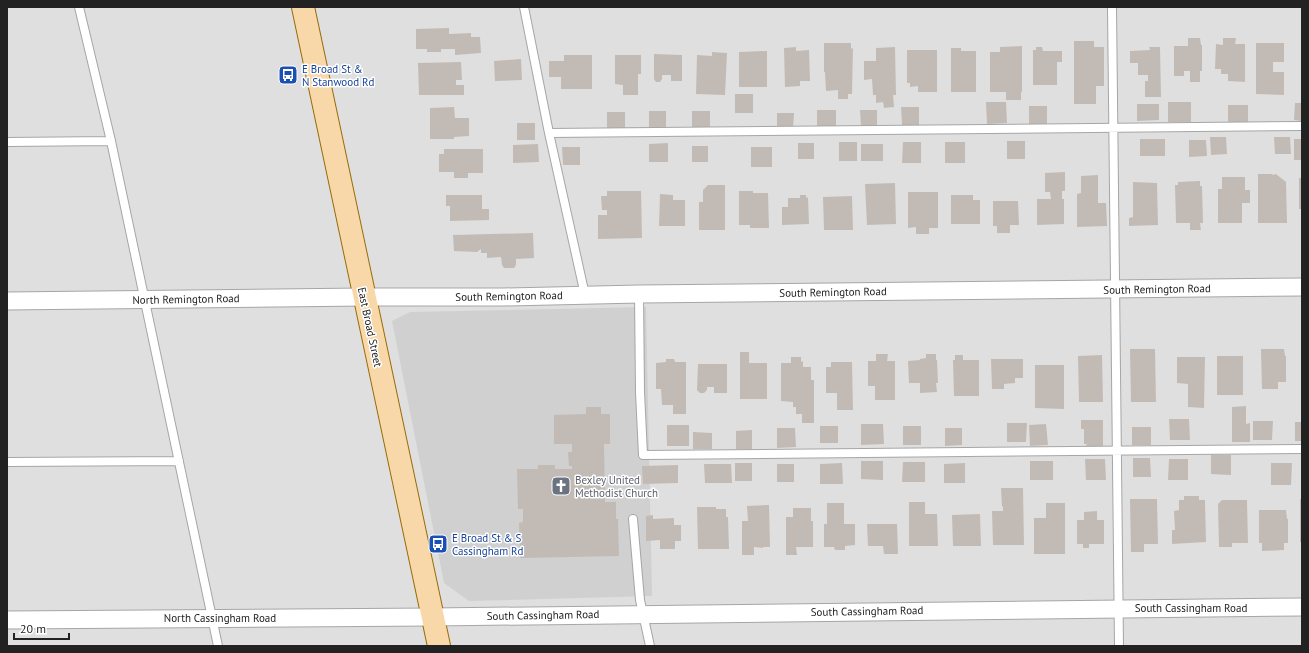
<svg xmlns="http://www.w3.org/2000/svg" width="1309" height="653" viewBox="0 0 1309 653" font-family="'PT Sans',sans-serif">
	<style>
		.residential { fill: #e0dfdf }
		.religious { fill: #d0d0d0 }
		.building { fill: #c2bbb5 }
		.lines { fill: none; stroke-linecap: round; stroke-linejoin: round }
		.service-casing { stroke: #a6a6a6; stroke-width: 10 }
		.minor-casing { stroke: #a6a6a6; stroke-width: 19 }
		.primary-casing { stroke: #976c08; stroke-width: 24 }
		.service { stroke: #fff; stroke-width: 8 }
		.minor { stroke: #fff; stroke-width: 17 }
		.primary { stroke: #f8d7a8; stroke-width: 22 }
		.labels { text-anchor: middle; stroke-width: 3; stroke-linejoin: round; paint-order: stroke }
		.transit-label { font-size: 11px; fill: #164399; stroke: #fff; text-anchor: start }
		.street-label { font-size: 11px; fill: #222; stroke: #fff }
		.worship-label { font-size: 11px; fill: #5b616d; stroke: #fff; text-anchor: start }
	</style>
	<rect width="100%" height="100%" fill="#f1efe9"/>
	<path class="residential" d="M7,7H1302V646H7Z"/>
	<path class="religious" d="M646,307L652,596L469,601L444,583L392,321L410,312Z"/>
	<path class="building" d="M449,28V34L471,33V37H480L481,53L455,55V49H441V52H427V49H416V29Z
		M1188,38H1200L1201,45H1202V71H1200V82H1190V71H1184V76H1174V46H1188Z
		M1223,38H1236L1235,44H1245V82L1228,81V74H1221V69H1215L1216,44L1223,45Z
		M1074,41H1094V47H1104V86H1096V104H1074Z
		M824,43H851V49L853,48L852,94H848V99H838V90L826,91L825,72H824Z
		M1256,43H1284V62H1273V72H1284V95L1256,94Z
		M1022,46V92H1021V100H1006V92H990V52H1000V47Z
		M796,47V51L809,50L810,81H800V86L785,87L784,48Z
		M895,47L896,95H893L894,107L884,108L883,102L876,103V95H873L872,79L864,80V61H876V48Z
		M1036,47H1042L1043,51H1062V62H1057V85H1033V50H1036Z
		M1149,47H1160L1161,97H1145V81H1148V75H1138V63H1130V51L1150,50Z
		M951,48H961V51H976V92H951Z
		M907,50H937V92H918V86L910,87V83H907Z
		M767,51V87H739V52Z
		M712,52L727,53L725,95L696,94L697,55L712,56Z
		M654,54L682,55V81H671V75H662V79L660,82H656L654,79Z
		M564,55H592V89H561V77H549V61H564Z
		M615,55H641V74H638V95H623V85L615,84Z
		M521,59L522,80L495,81L494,61Z
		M461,62L462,80H456V85H464V95H419L418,63Z
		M735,94H753V113H735Z
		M986,102H1006L1007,123L987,124Z
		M1168,102H1191V122H1168Z
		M1295,103H1302V121L1294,120Z
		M1137,104H1159V120L1137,121Z
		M1228,105H1248V122H1228Z
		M1029,106H1047V124H1029Z
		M454,107L455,118H469V136L454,137V139H430V108Z
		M901,107H919V125H902Z
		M817,110H836V128H817Z
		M860,110H877V126L861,127Z
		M649,111H666V130H649Z
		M692,111H710V130L692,129Z
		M607,112H625V130H607Z
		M777,113H794L793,129H777Z
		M517,123H535V140H517Z
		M1210,137H1226L1227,154L1211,155Z
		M1274,137H1290L1291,154H1275Z
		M1140,139H1165V156H1140Z
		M1294,139H1302V160H1294Z
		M1189,140H1206L1207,156L1189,157Z
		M1007,141H1025V159H1007Z
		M839,142H857V161H839Z
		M903,142H921V163H902Z
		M945,142H965V163H945Z
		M668,143V162H649V144Z
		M798,143H814V159H798Z
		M538,144L539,162L513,163V145Z
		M861,144H883V161H861Z
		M692,146H708V162H692Z
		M562,147H580V165H563Z
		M751,147H772V167H751Z
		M444,149H483V173H468V178H454V172H439V154H444Z
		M1065,172V191H1062V199H1064V224L1037,225V199H1051L1050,192H1045V173Z
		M1258,174H1272L1273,175L1276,174L1286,182L1287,223H1258Z
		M1098,175V203H1106L1107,226L1077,227V194L1081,193V176Z
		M1222,177H1245V190H1250V203H1242V223H1218V189H1222Z
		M1299,178H1302V209H1299Z
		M1200,181V186H1202L1203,223H1200L1201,230H1190V223H1176L1175,185H1178V182Z
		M1133,182L1157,183L1158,225L1129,226V218L1133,217Z
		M895,183L896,224L867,225L865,184Z
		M708,185H725V230H699V202H703V190Z
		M607,191H641L642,238L598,239V215H607V210H602L601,196H607Z
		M739,191H753V193H768L769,228H750V225H739Z
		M908,192H938V228H929V234H916V227L908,228Z
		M660,194L673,195V200H685V226H659Z
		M446,195H482V209H489V220L450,221V206H446Z
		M800,195H806V198L808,197L809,224L782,225V207H788V198H800Z
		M951,195H973V200H980V224H951Z
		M852,196L853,230H824L823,197Z
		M993,201H1018L1019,225H1010V233H997V226H993Z
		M533,233L534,258L516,259V265L514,268H504L502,265L501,257L487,258V253H481V249L477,252L454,251L453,235Z
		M1130,349H1155L1156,402H1131Z
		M1261,349H1284L1285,356H1286V382H1278V389H1262Z
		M740,352H749V363H767V399H740Z
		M876,354H888L887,361H895V400H875V386H868V361H876Z
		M926,354H936V360H937L938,383H936L937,392L920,393V383H909L908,361L920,360V359L926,358Z
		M955,355H963V360H979V396H954L953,360H955Z
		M1102,355L1103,402H1079L1078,356Z
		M1217,356H1243V395H1217Z
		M791,357H801V362L803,361V367H811V380H814V423H802V414H796V407H793V402L781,401V363H791Z
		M1177,357H1205L1204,408L1188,407V384L1177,383Z
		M666,359H674L675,362H686V414H673V405H662L661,389H656V363L666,362Z
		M991,359H1023V378H1015V383L1004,384V389H992Z
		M831,362H852L853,410H837V393H826V367H831Z
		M698,364H727V393H714V387H707V390L704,393H700L697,390Z
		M1035,365H1064V409L1035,408Z
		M1246,406V424L1250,423V442H1232V407Z
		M586,407H601V414H610V444H604L605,502H616V519H618L619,556L520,558L519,523L523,522V509H518L517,469H538V465H555V469H572V466H569L568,452H572V444H554V415L586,414Z
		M1169,419H1189L1190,440H1170Z
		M1081,420H1103V446H1086L1087,444H1084V429H1081Z
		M1253,421H1273L1272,440H1253Z
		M1295,422H1302V441H1295Z
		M1007,423H1027L1026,442H1007Z
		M861,424H883L884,444L861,445Z
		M1046,424L1048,445L1030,446L1029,425Z
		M667,425H689V446H667Z
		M820,426H838V443H820Z
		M903,426H921V445H903Z
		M1132,427H1151V445H1132Z
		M777,428H795L796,447L777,448Z
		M945,428H962V445L945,446Z
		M752,430V449H736V431Z
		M693,432L712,433V449H693Z
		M1211,455H1231V475L1211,474Z
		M1133,458H1150L1151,477H1133Z
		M1085,459H1105L1106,480H1086Z
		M1169,459H1188V480H1168Z
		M861,461H883V480L861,479Z
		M1030,461H1053V480H1030Z
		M903,462H925V482H902Z
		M735,463H752V481H735Z
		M842,463L843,484H820V464Z
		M965,463V483H944V464Z
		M1271,463H1292L1291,485H1271Z
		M704,464H731L732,483H705Z
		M777,464H794V482H777Z
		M678,465V483L643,484L642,466Z
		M1001,488H1023L1024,545H993L992,511H1003V506L1002,507Z
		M1184,496H1199V500H1205L1206,542L1172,544V530H1175L1174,511L1179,510V500H1184Z
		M1130,499H1157L1158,544H1144V552H1131Z
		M1300,499H1302V542H1300Z
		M1222,500H1247L1248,543H1232V547H1219L1218,504Z
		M909,502H925V514H937L938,546H909Z
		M827,503H844V524H855V545L845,546V550H835L834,547H824V524H827Z
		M1046,503H1065V554H1034V518H1046Z
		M769,505L770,547H763V548L754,547V555H742V521H748L747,506Z
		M697,507H716V509H726V517H728L729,549H698Z
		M793,508H811V521H813V547H796L797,555H786V517H793Z
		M1259,510H1286L1287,519H1288V543H1284V550L1262,551V543H1259Z
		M1097,511V520H1104V544H1089V548H1083V544H1077V520H1084V512Z
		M980,514L981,546H953L952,515Z
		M653,515V519L674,518V525H681V541H675V549H660V540L646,541V516Z
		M867,524H897L898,554H884L883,546H868Z"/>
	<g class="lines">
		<g class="service-casing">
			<path id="service" d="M79,7L111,141L218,646
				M524,7L549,133L585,295
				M1112,7L1119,646
				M549,133L1302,126
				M7,142L111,141
				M639,294L640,392L643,455L1302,449
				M7,462L179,461
				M633,519L640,600L650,646"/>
		</g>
		<g class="minor-casing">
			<path id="minor" d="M7,301L364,297H504L639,294L1302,287
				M7,620L433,617L1302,607"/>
		</g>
		<g class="primary-casing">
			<path id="primary" d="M303,7L439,646"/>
		</g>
		<use href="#service" class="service"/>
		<use href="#minor" class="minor"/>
		<use href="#primary" class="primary"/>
	</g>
	<defs>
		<g id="bus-square" transform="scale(1)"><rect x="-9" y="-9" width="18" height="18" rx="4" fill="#1a4fb4" stroke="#fff"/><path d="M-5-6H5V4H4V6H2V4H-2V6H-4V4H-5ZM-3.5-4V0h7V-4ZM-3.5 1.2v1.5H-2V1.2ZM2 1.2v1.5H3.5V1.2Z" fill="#fff"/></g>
		<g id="church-square" transform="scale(1)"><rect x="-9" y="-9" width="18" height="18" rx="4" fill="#6b7280" stroke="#fff"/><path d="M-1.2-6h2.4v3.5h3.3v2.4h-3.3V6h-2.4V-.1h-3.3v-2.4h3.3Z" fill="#fff"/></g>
	</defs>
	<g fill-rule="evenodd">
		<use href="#bus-square" x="288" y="75"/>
		<use href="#church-square" x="561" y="486"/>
		<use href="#bus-square" x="438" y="544"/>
	</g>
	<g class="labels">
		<g class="transit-label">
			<text x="302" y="73">E Broad St &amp;<tspan x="302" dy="13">N Stanwood Rd</tspan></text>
			<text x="452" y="542">E Broad St &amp; S<tspan x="452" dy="13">Cassingham Rd</tspan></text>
		</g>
		<g class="street-label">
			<text transform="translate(1157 289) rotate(-1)" y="4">South Remington Road</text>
			<text transform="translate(833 292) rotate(-1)" y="4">South Remington Road</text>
			<text transform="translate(509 296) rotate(-1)" y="4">South Remington Road</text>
			<text transform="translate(186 299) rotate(-1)" y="4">North Remington Road</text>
			<text transform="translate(370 327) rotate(78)" y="4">East Broad Street</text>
			<text x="1191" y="612">South Cassingham Road</text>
			<text transform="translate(867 611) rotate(-1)" y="4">South Cassingham Road</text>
			<text transform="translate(543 615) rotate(-1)" y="4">South Cassingham Road</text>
			<text x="220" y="622">North Cassingham Road</text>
		</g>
		<g class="worship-label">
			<text x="575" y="484">Bexley United<tspan x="575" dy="13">Methodist Church</tspan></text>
		</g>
	</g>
	<rect width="1309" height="653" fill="none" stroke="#222222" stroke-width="16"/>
	<path d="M14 633v6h55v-6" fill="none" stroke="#222222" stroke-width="2"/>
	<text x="20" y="633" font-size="12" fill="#222222" stroke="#ffffff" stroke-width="3" paint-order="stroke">20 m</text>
</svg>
